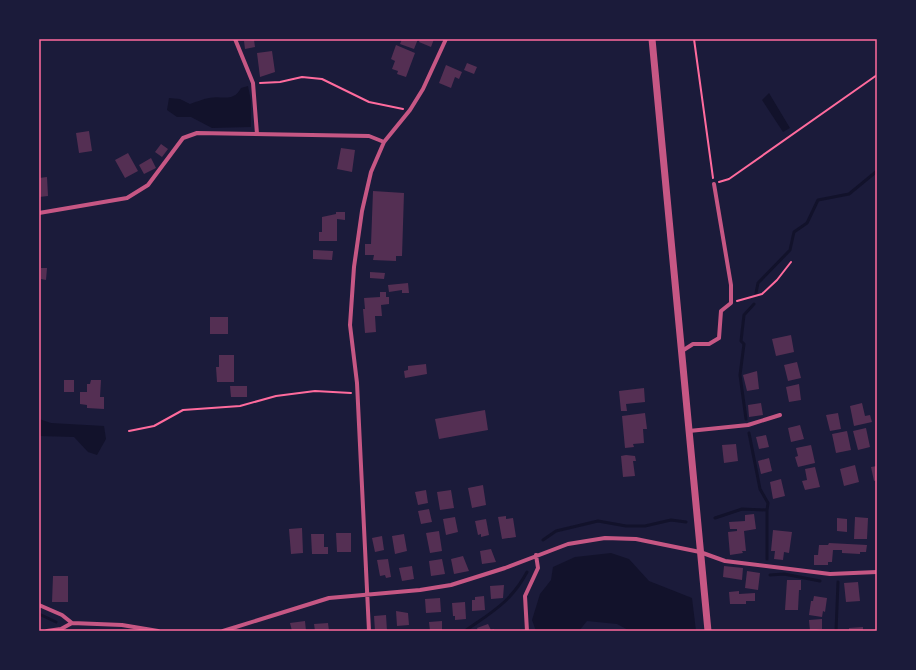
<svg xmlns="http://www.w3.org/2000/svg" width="916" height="670" viewBox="0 0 916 670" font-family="'Fira Sans',sans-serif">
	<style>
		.water { fill: #12122b }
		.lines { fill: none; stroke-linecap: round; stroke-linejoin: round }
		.stream { stroke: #12122b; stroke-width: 3 }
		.building { fill: #542f53 }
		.path { stroke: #ff6b9d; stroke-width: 2 }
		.minor { stroke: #c65784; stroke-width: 4 }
		.tertiary { stroke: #c65784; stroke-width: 7 }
		.neatline { fill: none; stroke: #ff6b9d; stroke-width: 1.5 }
	</style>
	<rect width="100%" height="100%" fill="#1b1b3a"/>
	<path class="water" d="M248,86L251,101V127L212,128L191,117H177L167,110L169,98L180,99L190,104C196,102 203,99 209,98C222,95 233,103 241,88Z
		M769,93L790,128L783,132L762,100Z
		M39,419L51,423L104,426L106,439L97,455L88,452L74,437L39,436Z
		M611,553L629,559L649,581L692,598L696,631H630L617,624L587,621L579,631H536L532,620L540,594L551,580L553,567L575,557Z"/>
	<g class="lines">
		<path class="stream" d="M756,293L758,283L790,250L794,232L807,223L818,200L849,194L877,171
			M746,419L740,375L744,344L741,341L744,315L754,304
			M749,433L760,489L768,503L767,510
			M715,518L742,509L767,510V559
			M543,540L556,531L598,521L626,526H645L671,520L686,522
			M770,575L784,574L820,581
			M39,614L56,622
			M465,631C492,612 511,602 527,572
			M836,631L838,582"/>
	</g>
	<path class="building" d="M402,39H418L414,49L400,44Z
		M420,39H434L431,47L419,42Z
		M254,40L255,47L245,49L244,41Z
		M396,45L415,53L406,77L397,74L398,71L392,69L395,61L391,59Z
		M272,51L275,72L260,77L257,53Z
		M467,63L477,67L474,74L464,70Z
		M446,65L462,72L459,79L455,77L451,88L439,83Z
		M89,131L92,151L79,153L76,133Z
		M161,144L168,149L162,157L155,152Z
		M341,148L355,150L352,172L337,169Z
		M128,153L138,171L125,178L115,160Z
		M151,158L156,168L144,174L139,165Z
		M47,177L48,196L39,197V178Z
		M373,191L404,193L402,256H396V261L373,260L374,255H365V244H371Z
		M336,212H345V220L337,219V241H319V232H322V217L336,214Z
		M313,250L333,251L332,260L313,259Z
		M41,268H47L46,280L41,279Z
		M370,272L385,273L384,279L370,278Z
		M408,283L409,293H402V290L389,292L388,285Z
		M380,292H386V297H389V304L381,305L382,316H375L376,332L365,333L363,309H365L364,298L380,297Z
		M210,317H228V334H210Z
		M791,335L794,352L776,356L772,339Z
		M219,355H234V382H217L216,367H219Z
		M797,362L801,378L788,381L784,365Z
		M426,364L427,374L405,378L404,371L408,370V366Z
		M757,371L759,389L747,391L743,375Z
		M64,380H74V392H64Z
		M91,380H101L100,397H104V409L87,408V405L80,404V392H87V384H90Z
		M799,384L801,400L789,402L786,387Z
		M230,386H247V397H231Z
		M644,388L645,402L626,404L627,411H621L619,391Z
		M761,403L763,415L749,417L748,405Z
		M862,403L865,416L870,415L872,422L854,426L850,406Z
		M485,410L488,430L439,439L435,419Z
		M645,413L647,429H643L644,443L633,444L634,447L625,448L622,416Z
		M838,413L841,429L830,431L826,415Z
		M800,425L804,439L791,442L788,428Z
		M866,428L870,447L858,450L853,431Z
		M847,431L851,450L836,453L832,434Z
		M766,435L769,447L759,449L756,437Z
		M736,444L738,461L724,463L722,445Z
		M811,445L815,463L798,467L795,457L798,456L796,448Z
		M626,455L635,456L636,461H633L635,476L623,477L621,456Z
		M769,458L772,471L761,474L758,461Z
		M855,465L859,482L844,486L840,469Z
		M877,466V480L874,481L871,467Z
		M815,467L820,487L805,490L802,481L807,480L805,469Z
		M781,479L785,496L773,499L770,482Z
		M483,485L486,505L472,508L468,488Z
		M426,490L428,503L418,505L415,492Z
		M451,490L454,508L440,510L437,492Z
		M429,509L432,522L421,524L418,511Z
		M754,514L756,529L744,531L746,551H742L743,553L730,555L728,532L737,531V529H730L729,522L745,521V515Z
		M506,516V519L513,518L516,537L502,539L498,517Z
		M455,517L458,532L446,535L443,519Z
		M855,517L868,518L867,539H854Z
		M837,518L847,519V532L837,531Z
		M486,519L489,535L481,537V534L478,535L475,521Z
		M302,528L303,553L291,554L289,529Z
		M773,530L792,532L789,553L784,552L783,560L774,559L775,551H771Z
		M439,531L442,551L430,553L426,533Z
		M336,533H351V552H337Z
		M311,534H324V547H328V554H312Z
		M404,534L407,551L395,554L392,536Z
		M382,536L384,550L375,552L372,538Z
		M829,543L867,545L866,552H860V554L842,553V550H833L832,562H828V565H814V555H818L819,545H828Z
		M491,549L496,562L482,564L480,551Z
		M463,556L469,571L454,574L451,559Z
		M388,559L391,577L386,578L385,575L380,576L377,560Z
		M442,559L445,574L431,576L429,561Z
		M412,566L414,579L402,581L399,568Z
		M724,566L743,568L742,580L723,577Z
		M747,571L760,573L758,590L745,588Z
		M53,576H68V602H52Z
		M787,580H801V590H799L798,610H785Z
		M858,582L860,601L846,602L844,583Z
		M504,585L503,598L491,599L490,586Z
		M739,591V594L755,593V601H746V604H730L729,592Z
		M484,596L485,610L472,611V600H475V597Z
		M814,596L827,598L825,612L823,611L822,617L809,615L811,601H813Z
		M440,598L441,612L426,613L425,599Z
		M465,602L466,619L455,620V616H453L452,603Z
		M396,611L408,613L409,625L397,626Z
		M386,615L387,631H375L374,616Z
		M822,619V629L810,631L809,620Z
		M305,621L306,631H292L290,623Z
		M442,621V631H430L429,622Z
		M328,623L329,631H315L314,624Z
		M488,624L491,630L494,629V631H478L477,628Z
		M863,627V631H849V628Z"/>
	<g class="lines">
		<path class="path" d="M694,39L713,178
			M260,83L280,82L302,77L322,79L369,102L403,109
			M719,182L729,179L877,75
			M737,301L762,294L777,280L791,262
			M129,431L154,426L183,410L240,406L276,396L315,391L351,393"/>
		<path class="minor" d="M235,39L253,83L257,134
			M39,213L127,198L148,185L183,138L197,133L369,136L384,142
			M682,351L693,344H709L719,338L721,311L731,303V285L714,184
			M689,431L748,425L780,415
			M39,605L62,615L72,623
			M47,631L61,629L72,623L122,625L158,631
			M223,631L329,598L420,590L451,585L505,568L568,544L605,538L636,539L700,552L725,561L830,574L877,572
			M369,631L357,383L350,325L354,267L362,211L371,172L384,142L410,110L423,89L446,39
			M527,631L525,596L538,568L536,555"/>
		<path class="tertiary" d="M652,39L708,631"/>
	</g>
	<rect width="916" height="670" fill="none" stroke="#1b1b3a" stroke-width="80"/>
	<rect x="40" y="40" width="836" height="590" class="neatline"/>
</svg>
